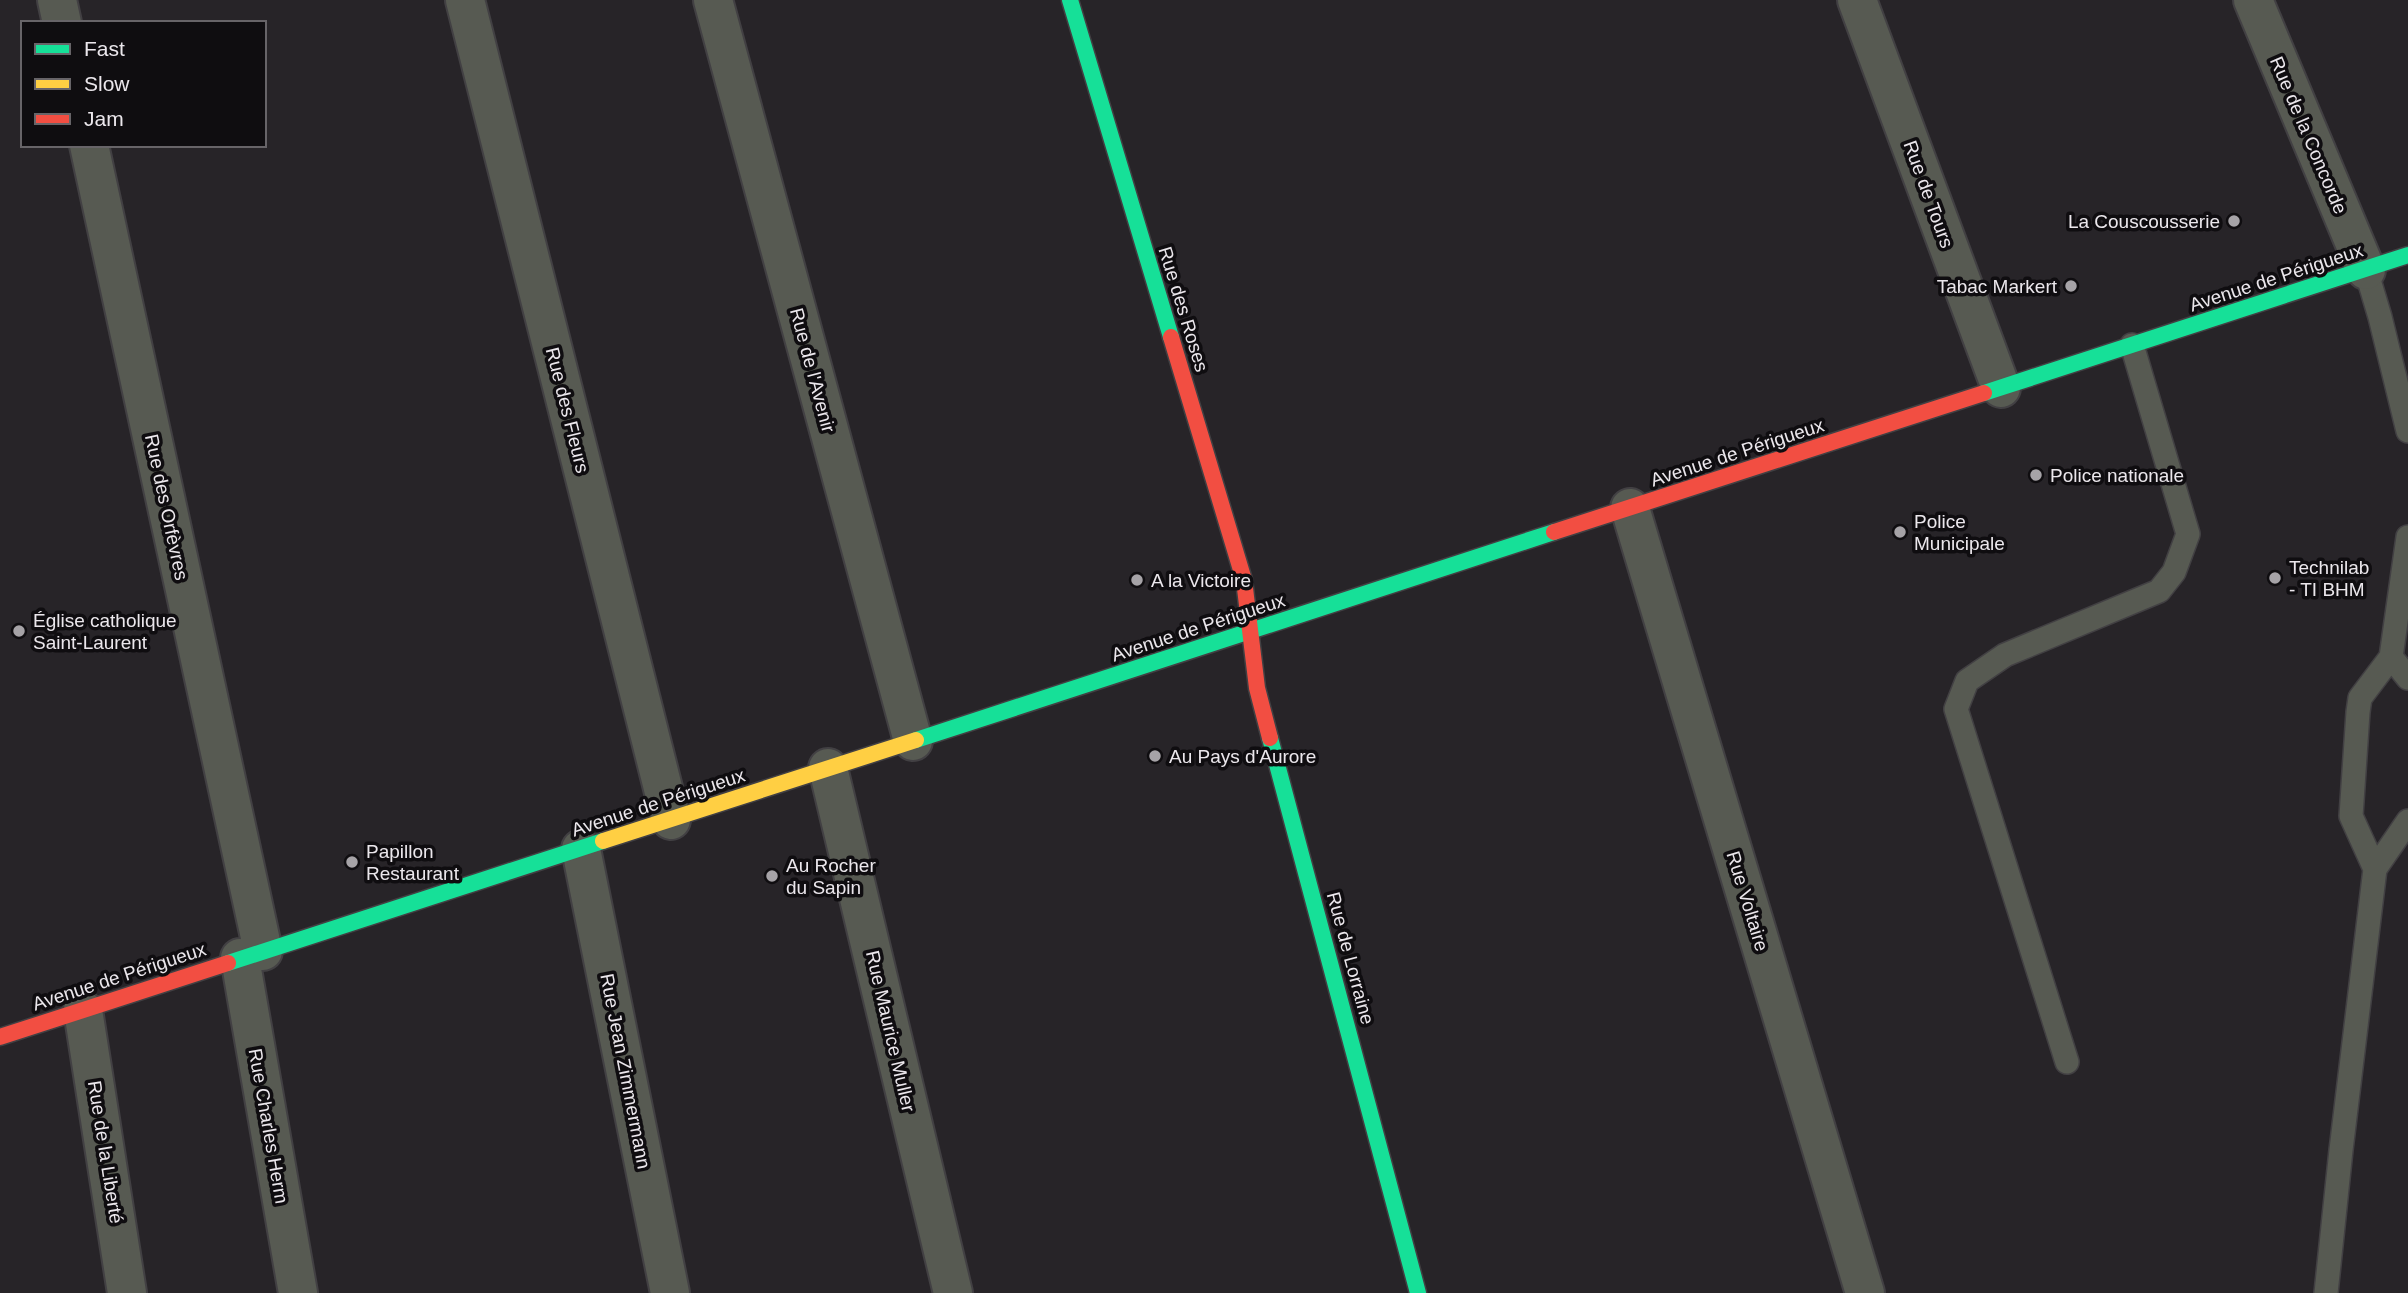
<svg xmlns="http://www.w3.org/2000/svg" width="2408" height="1293" viewBox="0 0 2408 1293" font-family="Helvetica,sans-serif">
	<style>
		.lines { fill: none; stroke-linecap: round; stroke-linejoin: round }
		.lane-casing { stroke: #424043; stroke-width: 26 }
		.street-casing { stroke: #424043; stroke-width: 42 }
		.fast-casing { stroke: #424043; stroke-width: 19 }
		.slow-casing { stroke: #424043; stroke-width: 19 }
		.jam-casing { stroke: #424043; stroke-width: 19 }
		.lane { stroke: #575a52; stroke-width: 23 }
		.street { stroke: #575a52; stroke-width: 38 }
		.fast { stroke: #16e098; stroke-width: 16 }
		.slow { stroke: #ffcf43; stroke-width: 16 }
		.jam { stroke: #f24e42; stroke-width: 16 }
		.poi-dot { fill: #a6a3a7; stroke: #0f0d10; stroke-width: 2.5 }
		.labels { text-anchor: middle; stroke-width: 7; stroke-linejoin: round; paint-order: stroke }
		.street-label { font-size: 19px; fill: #ebe7ec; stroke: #0f0d10 }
		.poi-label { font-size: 19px; fill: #ebe7ec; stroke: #0f0d10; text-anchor: start }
	</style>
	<rect width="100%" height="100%" fill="#272428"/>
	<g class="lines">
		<g class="lane-casing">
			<path id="lane" d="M2366,270L2380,317L2408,431
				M2391,657L2408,678
				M2375,869L2408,821
				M2067,1062L1956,709L1967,681L2005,655L2159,591L2174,572L2188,534L2132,345
				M2326,1293L2341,1150L2375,869L2351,816L2358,712L2360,698L2391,657L2408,537"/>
		</g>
		<g class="street-casing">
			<path id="street" d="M57,0L62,23
				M465,0L671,820
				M713,0L913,741
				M1857,0L2001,388
				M2253,0L2366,270
				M89,145L263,951
				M1630,508L1865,1293
				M828,768L953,1293
				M581,849L670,1293
				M240,958L298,1293
				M83,1010L127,1293"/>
		</g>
		<g class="fast-casing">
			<path id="fast" d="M1070,0L1171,337
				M1984,393L2408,255
				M1270,738L1418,1293
				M916,740L1554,532
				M228,963L603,841"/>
		</g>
		<g class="slow-casing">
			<path id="slow" d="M603,841L916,740"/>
		</g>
		<g class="jam-casing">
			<path id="jam" d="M1171,337L1244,580L1257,688L1270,738
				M1554,532L1984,393
				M0,1037L228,963"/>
		</g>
		<use href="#lane" class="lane"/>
		<use href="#street" class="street"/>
		<use href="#fast" class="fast"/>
		<use href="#slow" class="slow"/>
		<use href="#jam" class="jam"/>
	</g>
	<g class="poi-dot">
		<circle cx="2234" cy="221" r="7"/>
		<circle cx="2071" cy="286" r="7"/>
		<circle cx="2036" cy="475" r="7"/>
		<circle cx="1900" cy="532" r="7"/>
		<circle cx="2275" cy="578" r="7"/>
		<circle cx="1137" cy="580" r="7"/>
		<circle cx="19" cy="631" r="7"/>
		<circle cx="1155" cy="756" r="7"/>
		<circle cx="352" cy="862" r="7"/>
		<circle cx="772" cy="876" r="7"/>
	</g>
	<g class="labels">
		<g class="street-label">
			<text transform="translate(2309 135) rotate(67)" y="7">Rue de la Concorde</text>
			<text transform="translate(1929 194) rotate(70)" y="7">Rue de Tours</text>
			<text transform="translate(2276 277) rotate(-18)" y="7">Avenue de Périgueux</text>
			<text transform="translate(1184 309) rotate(73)" y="7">Rue des Roses</text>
			<text transform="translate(813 370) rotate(75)" y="7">Rue de l'Avenir</text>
			<text transform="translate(568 410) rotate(76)" y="7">Rue des Fleurs</text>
			<text transform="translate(1737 452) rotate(-18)" y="7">Avenue de Périgueux</text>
			<text transform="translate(167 507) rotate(78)" y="7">Rue des Orfèvres</text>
			<text transform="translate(1198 627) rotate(-18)" y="7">Avenue de Périgueux</text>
			<text transform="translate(658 802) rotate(-18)" y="7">Avenue de Périgueux</text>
			<text transform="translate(1748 901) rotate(73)" y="7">Rue Voltaire</text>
			<text transform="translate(1351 958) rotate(75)" y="7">Rue de Lorraine</text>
			<text transform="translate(119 976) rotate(-18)" y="7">Avenue de Périgueux</text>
			<text transform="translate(891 1031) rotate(77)" y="7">Rue Maurice Muller</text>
			<text transform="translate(626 1071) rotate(79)" y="7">Rue Jean Zimmermann</text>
			<text transform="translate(269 1126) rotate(80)" y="7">Rue Charles Herm</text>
			<text transform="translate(106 1152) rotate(81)" y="7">Rue de la Liberté</text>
		</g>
		<g class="poi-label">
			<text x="2220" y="228" text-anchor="end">La Couscousserie</text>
			<text x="2057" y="293" text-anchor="end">Tabac Markert</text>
			<text x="2050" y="482">Police nationale</text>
			<text x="1914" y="528">Police<tspan x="1914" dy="22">Municipale</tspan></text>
			<text x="2289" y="574">Technilab<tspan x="2289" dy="22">- TI BHM</tspan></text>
			<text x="1151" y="587">A la Victoire</text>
			<text x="33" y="627">Église catholique<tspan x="33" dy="22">Saint-Laurent</tspan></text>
			<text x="1169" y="763">Au Pays d'Aurore</text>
			<text x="366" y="858">Papillon<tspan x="366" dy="22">Restaurant</tspan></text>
			<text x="786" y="872">Au Rocher<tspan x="786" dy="22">du Sapin</tspan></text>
		</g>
	</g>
	<rect x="21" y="21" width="245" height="126" fill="#0f0d10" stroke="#676468" stroke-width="2"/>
	<rect x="35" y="44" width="35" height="10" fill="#16e098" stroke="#676468" stroke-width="2"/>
	<text x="84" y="56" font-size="21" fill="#ebe7ec">Fast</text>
	<rect x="35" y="79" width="35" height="10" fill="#ffcf43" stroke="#676468" stroke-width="2"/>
	<text x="84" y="91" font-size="21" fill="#ebe7ec">Slow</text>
	<rect x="35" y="114" width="35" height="10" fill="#f24e42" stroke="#676468" stroke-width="2"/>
	<text x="84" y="126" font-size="21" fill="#ebe7ec">Jam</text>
</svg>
